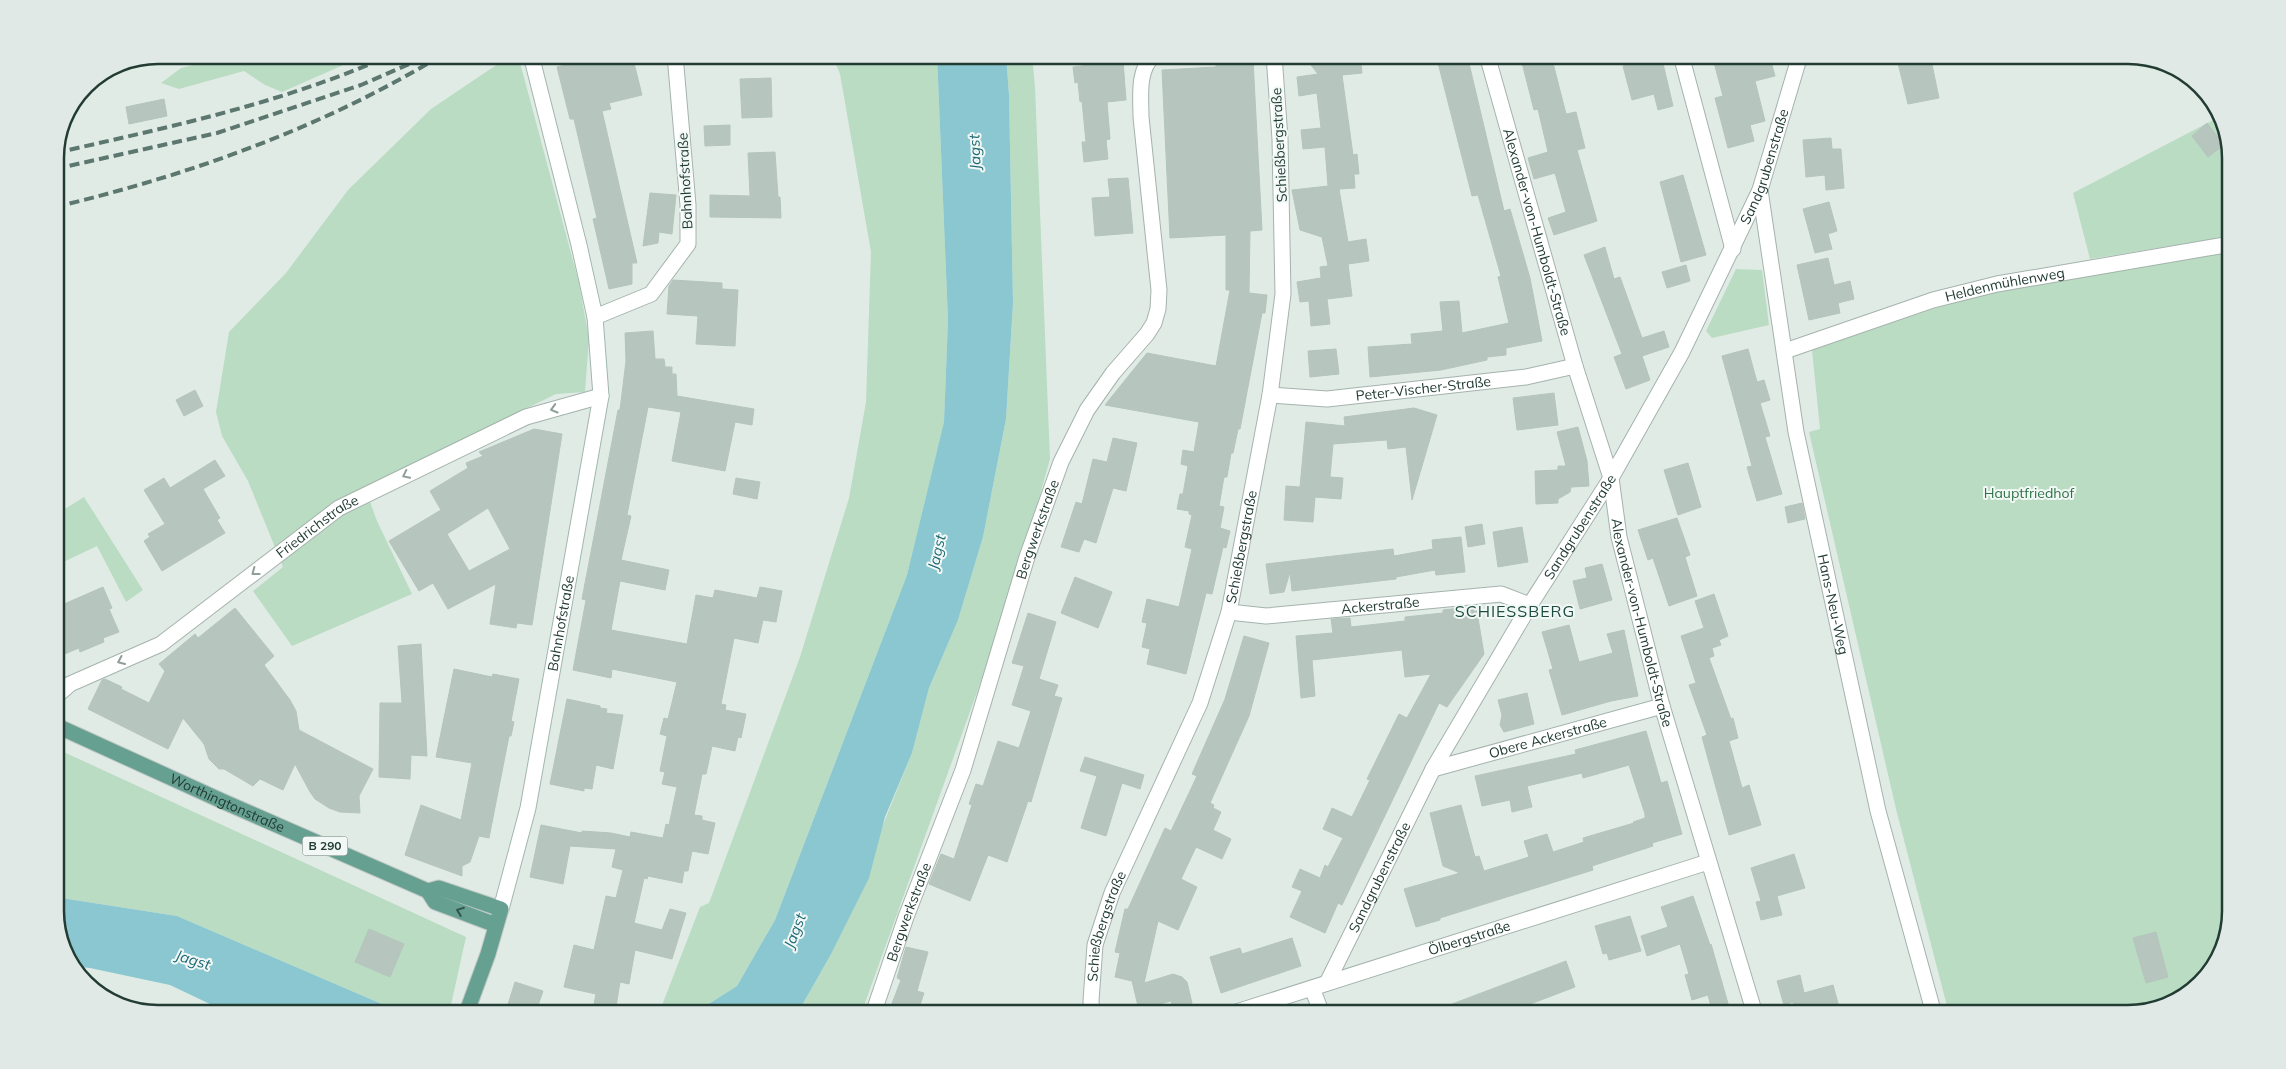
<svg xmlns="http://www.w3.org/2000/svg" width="2286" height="1069" viewBox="0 0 2286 1069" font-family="Mulish,sans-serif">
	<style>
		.green { fill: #badcc2 }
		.water { fill: #8ac7d0 }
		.building { fill: #b6c6bf; stroke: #b4c5bd; fill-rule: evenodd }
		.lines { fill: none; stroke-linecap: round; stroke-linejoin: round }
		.street-casing { stroke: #a4b3ad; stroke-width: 17 }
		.secondary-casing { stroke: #a0b7ae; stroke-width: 17 }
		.primary-casing { stroke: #c1c8c6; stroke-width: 17 }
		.street { stroke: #fff; stroke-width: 15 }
		.secondary { stroke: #fff; stroke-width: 15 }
		.primary { stroke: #66a090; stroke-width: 15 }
		.rail { stroke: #5c776f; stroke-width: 4; stroke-dasharray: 10 5; stroke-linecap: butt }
		.oneway { stroke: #909e9a }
		.oneway2 { stroke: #33554b }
		.labels { text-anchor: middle; stroke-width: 4; stroke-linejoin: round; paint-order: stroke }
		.shield { fill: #f1f8f5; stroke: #60746e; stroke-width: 1 }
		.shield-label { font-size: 12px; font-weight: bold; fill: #223c34 }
		.street-label { font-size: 14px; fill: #223c34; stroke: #f1f8f5 }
		.park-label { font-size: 14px; fill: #2d7245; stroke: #f1f8f5 }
		.water-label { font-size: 15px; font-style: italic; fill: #1d6a76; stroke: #f1f8f5 }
		.quarter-label { font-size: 16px; letter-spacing: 1px; fill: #1e4d40; stroke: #f1f8f5 }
		.rim { fill: none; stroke: #223c34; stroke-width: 2.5 }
	</style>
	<rect width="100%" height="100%" fill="#e1ebe6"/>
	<path class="green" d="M236,55H366L282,92L265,85L244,71L179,89L161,83L181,68Z
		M511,55H518L579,283L589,339L585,392L556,394L365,488L377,521L412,594L292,646L253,591L283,567L248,481L222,436L216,412L229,332L286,273L348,190L431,109Z
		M832,55H937L948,320L944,423L907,575L775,920L737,986L693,1014H656L659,1013L700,907L709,903L800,657L849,498L866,402L871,252L840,74Z
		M1006,55H1032L1035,87L1050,459L1030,531L985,670L861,1014H797L830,956L912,753L929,688L958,620L983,537L1006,419L1013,303L1009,95Z
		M2219,117L2231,151V236L2090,259L2073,193Z
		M2231,252V911L2223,951L2185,997L2128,1014H1949L1896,809L1809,432L1820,429L1812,350L1936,308L1999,291Z
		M1736,269L1762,270L1769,325L1712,338L1706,331Z
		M84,497L143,590L126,602L97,546L55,566V515Z
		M55,748L466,937L449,1014H405L177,916L55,897Z"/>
	<path class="water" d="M937,55H1006L1009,95L1013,303L1006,419L983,537L958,620L929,688L912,753L885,817L869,878L830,956L797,1014H693L737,986L775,920L907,575L944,422L948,320Z
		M55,897L177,916L405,1014H231L170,985L90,968L72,966L55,918Z"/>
	<path class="building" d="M632,55L642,95L609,103L611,109L602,111L637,263H632V284L609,289L593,219L597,218L574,119H570L557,67L593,58L594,64Z
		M1303,55H1360L1362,73L1342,75L1353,155L1357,154L1359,174H1354L1355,188L1339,189L1348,242L1366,239L1369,261L1348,264L1352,296L1327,299L1330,324L1311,326L1309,301L1300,302L1297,282L1321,278L1320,267L1328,266L1322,237L1300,230L1292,190L1328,186L1325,147L1303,149L1301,130L1321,128L1317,93L1299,96L1297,77L1318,74Z
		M1436,55H1467L1504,211L1510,209L1530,278L1542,341L1506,348V355L1487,357V360L1441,370L1370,377L1368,347L1412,344L1411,334L1443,331L1440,302L1459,301L1462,333L1509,323L1498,277L1501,276L1478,195L1472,196Z
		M1520,55H1551L1566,114L1576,112L1585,148L1577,150L1597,221L1554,235L1548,218L1566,212L1555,173L1534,179L1528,158L1548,152L1538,109L1534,110Z
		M1661,55L1673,106L1658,110L1654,94L1632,100L1623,66Z
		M1712,55H1746L1748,63L1770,58L1775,76L1755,81L1765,121L1750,125L1754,141L1728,148L1715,98L1723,96Z
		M1915,55H1930L1939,98L1908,104L1897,59Z
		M1253,60L1262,230L1250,231L1249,293L1267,295L1265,313H1262L1240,429H1238L1233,453H1231L1227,477H1224L1219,506L1224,507L1220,528L1230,531L1226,548L1223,547L1212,594L1206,593L1186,674L1147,664L1150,649L1142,647L1147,623L1142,622L1147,599L1179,607L1192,549L1185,547L1192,515L1189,514V511L1177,509L1180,494H1183L1188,466L1181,464L1183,450L1194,452L1199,422L1105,405L1147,353L1216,366L1230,290H1226V235L1170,238L1162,70L1216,67V62Z
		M1123,61L1126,100L1107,102L1110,139L1106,140L1108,159L1084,162L1082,142H1086L1082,101L1080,102L1078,82L1075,83L1073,67Z
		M771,78L772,117L742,118L740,79Z
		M164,99L167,116L129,124L126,107Z
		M2207,123L2224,145L2208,157L2192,136Z
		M730,125V145L705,146L704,126Z
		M1831,138L1832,149H1841L1844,188L1826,190L1825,175L1806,177L1803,140Z
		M775,152L778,197H780L781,218L710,217V195L750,196L748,153Z
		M1683,175L1706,255L1681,262L1660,182Z
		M1128,178L1133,233L1095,236L1092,198L1110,197L1108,179Z
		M650,193L676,195L672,234L659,232L658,243L643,246Z
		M1829,202L1837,231L1828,234L1832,249L1815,253L1803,209Z
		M1605,247L1614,279L1620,277L1642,338L1664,331L1669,347L1642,356L1650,380L1626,389L1614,357L1622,354L1584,255Z
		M1828,258L1834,285L1850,281L1854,299L1838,303L1840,313L1809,320L1797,265Z
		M1686,265L1690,281L1667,288L1662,272Z
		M673,280L722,283V289L738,290L735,346L696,344L698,316L667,314L669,286Z
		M653,331L655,359H664L665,367H672V374H676L677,396L754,409L752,425L735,422L725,471L672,461L681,412L648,407L627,515L631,516L621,560L669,570L665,590L620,581L611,630L687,644L696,595L713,598L715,590L757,598L760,587L782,591L776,622L763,620L758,643L734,638L721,704L726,705L725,710L746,714L741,738L738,737L735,751L712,746L706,774H702L694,815L702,816V820L715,823L708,854L692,851L688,871H684L682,883L648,876L647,879L644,878L634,923L662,930L670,909L686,913L672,959L635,950L629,984L620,982L615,1013L593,1009L596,994L564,987L574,945L594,950L606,896L616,898L623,870L612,867L616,849L570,846L563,884L530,877L541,825L582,833V831L611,833L630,837L631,832L663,838L666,824L669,825L677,787L662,784L665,772L660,771L667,736L660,734L664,718L668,719L677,682L612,669L611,678L573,670L586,600L582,599L591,552L618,410H620L626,361L625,333Z
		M1336,349L1339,374L1310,377L1308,351Z
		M1748,349L1757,382L1764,380L1770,400L1760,403L1770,436L1765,437L1782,494L1757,501L1747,467L1752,466L1722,356Z
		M195,390L203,406L184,416L176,400Z
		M1554,393L1558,425L1517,430L1513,398Z
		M1414,408L1437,415L1412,500L1406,447L1388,449L1387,440L1333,444L1330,477L1343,478L1341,499L1315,497L1313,522L1284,520L1286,486L1300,487L1306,422L1345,426L1344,417Z
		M1578,427L1587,461L1589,486L1571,487L1570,492L1558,499V503L1536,504L1535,471L1558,470V466H1566L1557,432Z
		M534,429L562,434L532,625L517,623L516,628L490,624L496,584L448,609L433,583L419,591L389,541L441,510L430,491L468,468L466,463L483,456L479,452ZM488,508L510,549L469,571L447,534Z
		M1113,438L1137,443L1126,491L1113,488L1096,543L1084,539L1079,552L1061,547L1076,502L1082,504L1093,459L1107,462Z
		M215,460L225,476L203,489L220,518L217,520L225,533L162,571L144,541L150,537L148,534L165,524L144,490L164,478L170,488Z
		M1688,463L1701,507L1678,515L1664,470Z
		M736,478L760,482L757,499L733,494Z
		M1802,503L1805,519L1788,523L1785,507Z
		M1677,518L1690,555L1685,557L1697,596L1669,606L1653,558L1648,560L1638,530Z
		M1482,524L1485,544L1468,547L1465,527Z
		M1522,527L1528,562L1498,567L1493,532Z
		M1461,537L1465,572L1436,575L1435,570L1396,577V579L1292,591L1290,572L1284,592L1270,594L1266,564L1393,549L1394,556L1433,549L1432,540Z
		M1602,564L1612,600L1580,609L1573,581L1587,578L1585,568Z
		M1075,577L1112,592L1098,628L1061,613Z
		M103,587L112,608L109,609L119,632L103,638L104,642L80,652L79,648L55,658V608Z
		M1714,594L1728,636L1719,640L1721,645L1712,648L1714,656L1709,658L1731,719L1733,718L1738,738L1729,741L1742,788L1749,785L1761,825L1729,835L1702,737L1707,735L1689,685L1696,683L1681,636L1704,628L1695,601Z
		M1476,606L1484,654L1447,707L1439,703L1342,905L1338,903L1325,933L1290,917L1302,891L1292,887L1300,869L1320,878L1325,865L1328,867L1343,838L1323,829L1332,808L1352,817L1370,780L1367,779L1399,714L1407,718L1431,674L1405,677L1402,650L1312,660L1315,696L1301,698L1296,636L1333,633L1331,619L1350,618L1351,627L1405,621V617L1443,613V610Z
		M235,608L274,656L264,665L290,700L296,711L299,730L373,769L359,796L360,813L340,812L329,808L315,799L310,792L295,764L283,790L260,779L253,786L224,769H219L209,759L204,744L183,718L168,749L88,709L102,680L105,679L122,687L121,689L149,703L165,671L159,664L195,634L198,638Z
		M1028,613L1056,622L1039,679L1058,685L1054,696L1062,698L1031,802L1028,801L1007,862L988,855L970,901L929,884L941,854L954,859L972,805L969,804L976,784L983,786L998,741L1019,748L1031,711L1012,705L1024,666L1012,663Z
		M1569,625L1579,662L1613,653L1607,634L1624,630L1638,696L1611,701L1562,715L1549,670L1553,669L1542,632Z
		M1244,636L1269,643L1249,716L1210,803L1214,805L1213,808L1221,812L1213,830L1231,839L1222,859L1196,847L1181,879L1197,887L1178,930L1158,921L1144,983L1173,974L1182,977L1187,982L1192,1003L1173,1009L1171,1001L1139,1010L1132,981L1115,977L1120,953L1115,952L1125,909H1128L1165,828L1171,831L1197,776L1192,774L1225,699Z
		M421,644L427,756L411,755L410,779L379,777L380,703H402L398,646Z
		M454,669L492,677L493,674L519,679L511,721L514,722L511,736H509L489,838L479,836L470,862L462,866V876L405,855L421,805L461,820L472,763L436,757Z
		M1527,693L1534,724L1504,732L1500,725L1502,715L1498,700Z
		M567,699L600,706V708L607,709L606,713L623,715L613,769L596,765L592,789L584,788V791L550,784Z
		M1646,731L1661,783L1667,781L1682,834L1652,843L1653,846L1592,866L1593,870L1440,918V920L1416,927L1404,889L1460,873L1443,866L1430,813L1461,805L1475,857L1479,856L1484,871L1529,857L1524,841L1547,834L1553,852L1584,842L1583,838L1634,823L1633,822L1645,818V814L1629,765L1583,778L1582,773L1527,786L1532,807L1512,812L1510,800L1482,806L1475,776L1576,754L1575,750Z
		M1085,757L1144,775L1140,789L1122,783L1106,836L1081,828L1097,776L1080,771Z
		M1794,854L1805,888L1777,896L1782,915L1761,920L1756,902L1761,901L1751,868Z
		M1693,896L1710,945L1711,944L1731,1014H1713L1708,995L1692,1000L1685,975L1689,974L1680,944L1647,956L1641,936L1668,927L1661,907Z
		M1630,916L1641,951L1609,960L1607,953L1603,954L1595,926Z
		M369,929L404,944L390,977L355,962Z
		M2156,932L2168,977L2146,983L2133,938Z
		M1292,938L1301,966L1221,993L1210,957L1240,948L1242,954Z
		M906,947L928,952L917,991L924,993L917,1014H888L901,980L897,978Z
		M1566,961L1575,987L1504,1014H1431V1012Z
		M1800,975L1804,993L1833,985L1841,1014H1796L1793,1002L1784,1005L1777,981Z
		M515,982L543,991L535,1014H505Z"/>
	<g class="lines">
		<g class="street-casing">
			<g id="street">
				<path id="s1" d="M1487,55L1575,366L1611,478L1619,537L1662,706L1755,1014"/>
				<path d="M1681,55L1733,249"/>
				<path id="s2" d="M1760,190L1796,432L1878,811L1934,1014"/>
				<path d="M595,317L651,294L688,244V205L675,55"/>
				<path id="s3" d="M1785,351L1933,300L1997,284L2231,244"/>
				<path id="s4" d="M1270,395L1327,399L1526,377L1575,366"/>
				<path id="s5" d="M1229,612L1266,616L1501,594L1530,605"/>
				<path id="s6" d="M55,697L70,684L161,644L339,508L526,417L601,396"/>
				<path id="s7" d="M1433,769L1662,706"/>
				<path id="s8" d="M1327,983L1433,769L1530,605L1611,478L1682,352L1760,190L1800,55"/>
				<path d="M1312,988L1322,1014"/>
				<path id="s9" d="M873,1014L906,917L963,770L1027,557L1061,462L1087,410L1113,373L1147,334L1154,323L1158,309L1159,290L1141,117C1141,97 1137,70 1154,55"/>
				<path id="s10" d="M1092,1014L1091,1001L1095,945L1112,893L1200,703L1229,612L1270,395L1283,294L1280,139L1274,55"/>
				<path id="s11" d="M1230,1014L1708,862"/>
			</g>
		</g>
		<g class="secondary-casing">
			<g id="secondary">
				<path id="s12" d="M501,909L528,808L601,396L595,317L579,245L531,55"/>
			</g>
		</g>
		<g class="primary-casing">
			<g id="primary">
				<path id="s13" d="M55,725L222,801L428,891L435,902L496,925"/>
				<path d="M428,891L439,888L501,909L488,954L466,1014"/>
			</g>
		</g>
		<use href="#street" class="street"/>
		<use href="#secondary" class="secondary"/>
		<use href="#primary" class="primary"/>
		<path class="rail" d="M55,153C170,127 283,103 391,55
			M55,169L217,133L361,85L430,55
			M55,207C190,175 324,127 442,55"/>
	</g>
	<defs><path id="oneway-chevron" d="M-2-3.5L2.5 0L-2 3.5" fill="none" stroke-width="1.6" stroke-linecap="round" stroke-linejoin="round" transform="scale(1.25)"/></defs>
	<g class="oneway">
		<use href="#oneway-chevron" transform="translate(554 409) rotate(164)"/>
		<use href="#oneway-chevron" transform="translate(406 475) rotate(154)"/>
		<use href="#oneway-chevron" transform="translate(255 572) rotate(143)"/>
		<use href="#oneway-chevron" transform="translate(121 661) rotate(156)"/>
	</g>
	<use class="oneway2" href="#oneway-chevron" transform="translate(460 911) rotate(-159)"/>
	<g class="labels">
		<rect class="shield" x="302.5" y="836.5" width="45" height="19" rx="4"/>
		<g class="shield-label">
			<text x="325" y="850">B 290</text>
		</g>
		<g class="street-label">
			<text transform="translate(1279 145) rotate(-93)" y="5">Schießbergstraße</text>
			<text dy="5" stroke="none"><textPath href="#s8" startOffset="928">Sandgrubenstraße</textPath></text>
			<text transform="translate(685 181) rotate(-93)" y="5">Bahnhofstraße</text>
			<text dy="5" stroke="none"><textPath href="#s1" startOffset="184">Alexander-von-Humboldt-Straße</textPath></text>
			<text dy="5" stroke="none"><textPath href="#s3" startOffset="230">Heldenmühlenweg</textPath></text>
			<text dy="5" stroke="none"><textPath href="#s4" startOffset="154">Peter-Vischer-Straße</textPath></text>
			<text dy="5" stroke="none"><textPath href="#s8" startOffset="522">Sandgrubenstraße</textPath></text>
			<text dy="5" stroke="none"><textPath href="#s6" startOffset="315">Friedrichstraße</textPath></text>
			<text dy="5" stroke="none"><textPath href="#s9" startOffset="512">Bergwerkstraße</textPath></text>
			<text dy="5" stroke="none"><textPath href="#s10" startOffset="495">Schießbergstraße</textPath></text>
			<text dy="5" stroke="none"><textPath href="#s5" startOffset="152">Ackerstraße</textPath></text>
			<text dy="5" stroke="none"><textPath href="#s2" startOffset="421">Hans-Neu-Weg</textPath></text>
			<text dy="5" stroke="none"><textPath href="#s1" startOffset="589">Alexander-von-Humboldt-Straße</textPath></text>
			<text dy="5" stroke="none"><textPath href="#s12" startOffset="292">Bahnhofstraße</textPath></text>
			<text dy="5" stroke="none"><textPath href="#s7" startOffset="119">Obere Ackerstraße</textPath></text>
			<text dy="5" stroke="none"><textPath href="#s13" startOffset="189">Worthingtonstraße</textPath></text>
			<text dy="5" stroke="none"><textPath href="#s8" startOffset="118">Sandgrubenstraße</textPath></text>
			<text dy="5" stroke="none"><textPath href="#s9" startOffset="108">Bergwerkstraße</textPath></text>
			<text dy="5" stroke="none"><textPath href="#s10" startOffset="90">Schießbergstraße</textPath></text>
			<text dy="5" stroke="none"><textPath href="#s11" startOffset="251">Ölbergstraße</textPath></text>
		</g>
		<g class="park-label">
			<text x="2029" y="498">Hauptfriedhof</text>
		</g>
		<g class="water-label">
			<text transform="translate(975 152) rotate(-92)" y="5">Jagst</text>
			<text transform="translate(937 552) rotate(-77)" y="5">Jagst</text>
			<text transform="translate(795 931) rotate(-69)" y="5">Jagst</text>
			<text transform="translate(193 960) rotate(17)" y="5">Jagst</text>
		</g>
		<g class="quarter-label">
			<text x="1515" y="617">SCHIESSBERG</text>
		</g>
	</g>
	<path d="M0 0H2286V1069H0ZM158 64H2128A94 94 0 0 1 2222 158V911A94 94 0 0 1 2128 1005H158A94 94 0 0 1 64 911V158A94 94 0 0 1 158 64Z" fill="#e0e9e6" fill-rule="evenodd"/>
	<path class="rim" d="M158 64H2128A94 94 0 0 1 2222 158V911A94 94 0 0 1 2128 1005H158A94 94 0 0 1 64 911V158A94 94 0 0 1 158 64Z"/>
</svg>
